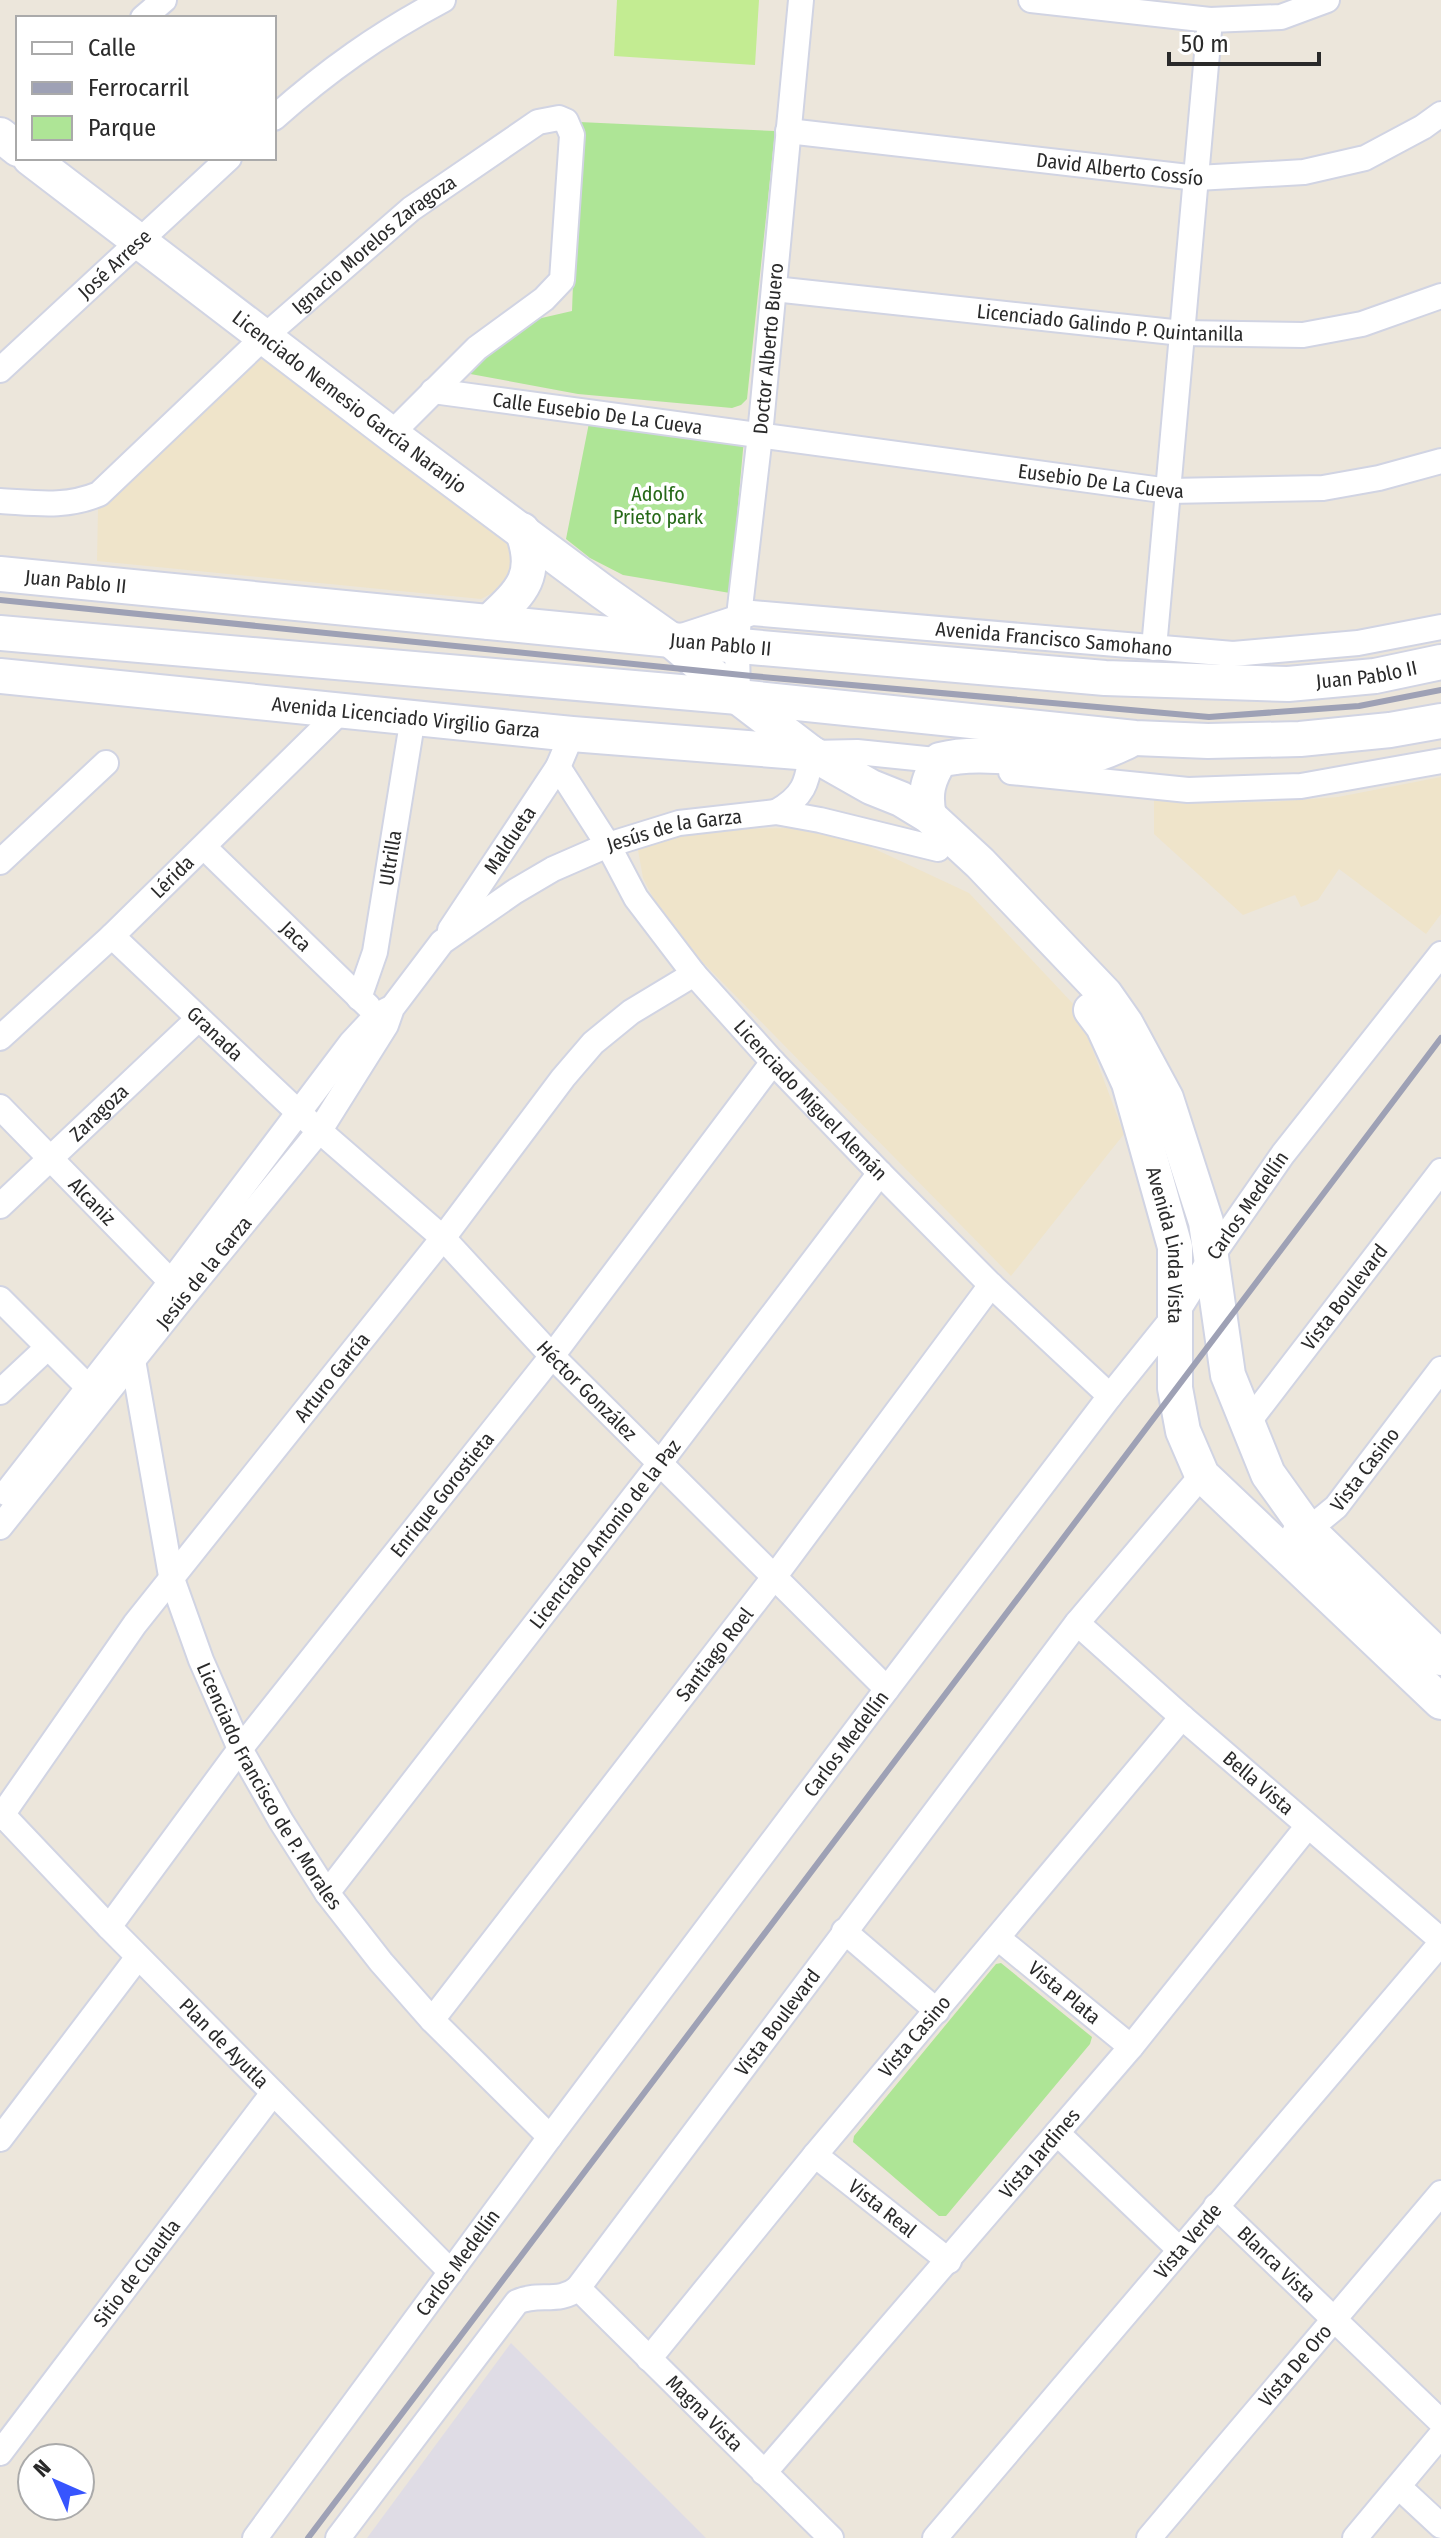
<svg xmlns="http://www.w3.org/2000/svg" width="1441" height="2538" viewBox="0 0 1441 2538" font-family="'Fira Sans Condensed',sans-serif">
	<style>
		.industrial { fill: #dfdce5 }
		.education { fill: #efe4ca }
		.green { fill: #aee596 }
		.pitch { fill: #c3ec92 }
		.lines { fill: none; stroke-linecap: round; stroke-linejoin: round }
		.street-casing { stroke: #d1d4e3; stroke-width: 28 }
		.secondary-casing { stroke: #d1d4e3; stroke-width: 38 }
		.street { stroke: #fff; stroke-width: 24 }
		.secondary { stroke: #fff; stroke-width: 34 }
		.rail { stroke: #9ea1b5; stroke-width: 6 }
		.labels { text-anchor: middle; stroke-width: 7; stroke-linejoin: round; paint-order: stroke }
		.street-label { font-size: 20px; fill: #2a2a2a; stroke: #fff }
		.park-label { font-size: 20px; fill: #266918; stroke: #fff }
	</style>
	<rect width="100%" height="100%" fill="#ece6db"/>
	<path class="industrial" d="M511,2343L706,2538H367Z"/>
	<path class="education" d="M260,353L509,540L516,555L507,579L494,592L481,599L97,561L98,509Z
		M1441,777V914L1426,934L1339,869L1318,900L1301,907L1295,895L1243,915L1154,834V797L1220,803L1270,802L1338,797Z
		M796,828L862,843L969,893L1077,1008L1124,1134L1011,1276L668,927L643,878L638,850L660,835L732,829Z"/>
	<path class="green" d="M579,122L775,131L747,399L741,405L732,408L578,394L465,373V367L533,320L572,311Z
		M589,423L744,439L730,593L623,575L590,558L566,539Z
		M1001,1963L1092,2037L1090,2044L946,2216H939L853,2142L854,2136L996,1964Z"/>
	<path class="pitch" d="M617,0H759L755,65L614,56Z"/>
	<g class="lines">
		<g class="street-casing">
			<g id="street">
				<path d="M1031,0L1210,20L1281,17L1327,0"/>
				<path d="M143,18L164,0"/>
				<path d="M274,118C328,70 379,34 443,0"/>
				<path id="s1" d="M788,131L1197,178L1304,172L1365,158L1423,127L1441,114"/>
				<path id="s2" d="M774,289L1182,333L1303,335L1362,324L1441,296"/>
				<path id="s3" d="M0,370L229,158"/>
				<path id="s4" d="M433,391L1169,491L1323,488L1379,478L1441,461"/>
				<path id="s5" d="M0,501C36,503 65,508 99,494L264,337L411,209L538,122L559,118L566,121L572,135L562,280L544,299L477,348L391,434"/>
				<path id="s6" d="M679,637L752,613L1233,654L1358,643L1441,627"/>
				<path d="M1154,648L1210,20"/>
				<path id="s7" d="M738,697L737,646L739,616L760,435L801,0"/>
				<path id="s8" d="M558,767L608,845L636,898L694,974L773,1062L880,1173L991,1285L1110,1396"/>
				<path d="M1011,772L1188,790L1301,786L1441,761"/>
				<path d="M776,812C803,797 808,783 811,753L857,752L955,762"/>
				<path id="s9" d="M204,847L368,1006"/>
				<path d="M0,862L106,763"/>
				<path id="s10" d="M450,930L558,767L572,734"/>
				<path id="s11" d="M112,936L299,1113L443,1238L552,1356L887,1689"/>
				<path id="s12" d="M359,998L375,952L413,717"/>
				<path id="s13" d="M0,1038L112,936L340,712"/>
				<path id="s14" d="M0,1107L180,1291"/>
				<path id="s15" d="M0,1206L198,1019"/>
				<path d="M0,1299L88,1387"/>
				<path id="s16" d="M133,1360L171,1576L201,1660L240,1749L281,1821L327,1893L381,1962L432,2020L550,2137"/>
				<path d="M0,1392L47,1348"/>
				<path id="s17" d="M1247,1424L1441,1171"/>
				<path d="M6,1493L170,1283L351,1043L377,1015L389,1009"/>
				<path id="s18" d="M0,1527L185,1295L320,1130L386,1025L392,1008L442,942L514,892L553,869L608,845L679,823L776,812L820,820L938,849"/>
				<path id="s19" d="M1294,1533L1308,1530L1336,1507L1441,1369"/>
				<path id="s20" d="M1077,1623L1182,1717L1441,1940"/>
				<path id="s21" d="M0,1812L109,1927L451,2272"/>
				<path id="s22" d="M0,1818L135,1624L443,1238L563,1078L593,1043L631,1012L694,974"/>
				<path id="s23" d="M327,1893L660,1463L880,1173"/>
				<path id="s24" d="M109,1927L240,1749L552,1356L773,1062"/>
				<path d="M844,1931L937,2011"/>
				<path id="s25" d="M998,1938L1131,2047"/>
				<path id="s26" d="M432,2020L775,1576L991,1285"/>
				<path d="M1057,2133L1179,2249"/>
				<path d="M0,2139L138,1957"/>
				<path id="s27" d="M815,2155L949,2261"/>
				<path id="s28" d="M1216,2206L1441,2422"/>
				<path id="s29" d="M578,2288L831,2538"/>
				<path id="s30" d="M649,2359L815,2155L1182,1717"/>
				<path id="s31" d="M0,2453L273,2093"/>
				<path id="s32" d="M764,2473L1131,2047L1307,1827"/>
				<path d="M1399,2487L1441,2526"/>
				<path id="s33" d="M255,2538L550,2137L887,1689L1110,1396L1176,1314L1212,1256L1283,1154L1441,954"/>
				<path id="s34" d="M338,2538L517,2302C537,2292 560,2304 578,2288L1077,1623L1202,1475"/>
				<path id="s35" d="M935,2538L1441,1943"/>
				<path id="s36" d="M1149,2538L1441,2193"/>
				<path d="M1355,2538L1441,2435"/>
			</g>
		</g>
		<g class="secondary-casing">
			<g id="secondary">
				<path d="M0,135L18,149"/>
				<path id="s37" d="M30,158L391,434L603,592L671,640L738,697L811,753L871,787L901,799L929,816L980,863L1105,994L1126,1024L1166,1098L1206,1222L1228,1375L1268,1474L1308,1530L1441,1658"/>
				<path id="s38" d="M0,574L671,640L1105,678L1288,684L1375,676L1441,662"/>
				<path d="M489,622C521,592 540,576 522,530"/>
				<path d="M0,633L738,697L1135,738L1208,741L1300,739L1390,730L1441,721"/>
				<path id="s39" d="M0,676L572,734L811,753"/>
				<path d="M929,816C924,793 928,779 940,760C988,748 1039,765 1088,756C1102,754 1115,747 1128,741"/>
				<path id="s40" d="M1091,1010L1103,1026L1129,1083L1175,1247V1388L1183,1431L1202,1475L1441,1702"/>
			</g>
		</g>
		<use href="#street" class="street"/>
		<use href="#secondary" class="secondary"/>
		<path class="rail" d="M0,600L752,676L1209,717L1359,706L1441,690
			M308,2538L1441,1038"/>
	</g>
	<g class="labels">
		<g class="street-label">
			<text dy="7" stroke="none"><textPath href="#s1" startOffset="334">David Alberto Cossío</textPath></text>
			<text dy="7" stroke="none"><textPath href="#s5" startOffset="472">Ignacio Morelos Zaragoza</textPath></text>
			<text dy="7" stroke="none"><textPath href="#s3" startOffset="156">José Arrese</textPath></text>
			<text dy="7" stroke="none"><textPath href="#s2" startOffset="338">Licenciado Galindo P. Quintanilla</textPath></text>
			<text dy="7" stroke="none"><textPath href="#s7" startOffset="350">Doctor Alberto Buero</textPath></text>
			<text dy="7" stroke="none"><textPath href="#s37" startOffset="402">Licenciado Nemesio García Naranjo</textPath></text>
			<text dy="7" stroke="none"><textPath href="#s4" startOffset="166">Calle Eusebio De La Cueva</textPath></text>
			<text dy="7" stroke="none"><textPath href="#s4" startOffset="674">Eusebio De La Cueva</textPath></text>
			<text dy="7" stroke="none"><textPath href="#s38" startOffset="76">Juan Pablo II</textPath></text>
			<text dy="7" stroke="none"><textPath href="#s6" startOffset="380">Avenida Francisco Samohano</textPath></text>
			<text dy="7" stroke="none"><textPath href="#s38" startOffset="724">Juan Pablo II</textPath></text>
			<text dy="7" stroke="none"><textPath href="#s38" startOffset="1372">Juan Pablo II</textPath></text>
			<text dy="7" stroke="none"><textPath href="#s39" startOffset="408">Avenida Licenciado Virgilio Garza</textPath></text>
			<text dy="7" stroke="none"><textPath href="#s18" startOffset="996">Jesús de la Garza</textPath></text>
			<text dy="7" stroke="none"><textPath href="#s10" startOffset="108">Maldueta</textPath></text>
			<text dy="7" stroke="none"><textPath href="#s12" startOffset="144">Ultrilla</textPath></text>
			<text dy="7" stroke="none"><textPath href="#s13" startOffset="236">Lérida</textPath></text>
			<text dy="7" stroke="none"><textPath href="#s9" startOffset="128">Jaca</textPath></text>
			<text dy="7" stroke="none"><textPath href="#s11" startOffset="142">Granada</textPath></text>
			<text dy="7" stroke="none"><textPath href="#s8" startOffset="420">Licenciado Miguel Alemán</textPath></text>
			<text dy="7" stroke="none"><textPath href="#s15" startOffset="136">Zaragoza</textPath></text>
			<text dy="7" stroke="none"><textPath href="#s14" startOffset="132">Alcaniz</textPath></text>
			<text dy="7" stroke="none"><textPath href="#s33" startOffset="1662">Carlos Medellín</textPath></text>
			<text dy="7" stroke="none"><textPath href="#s40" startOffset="250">Avenida Linda Vista</textPath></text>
			<text dy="7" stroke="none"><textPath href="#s18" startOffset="326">Jesús de la Garza</textPath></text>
			<text dy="7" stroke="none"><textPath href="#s17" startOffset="160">Vista Boulevard</textPath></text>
			<text dy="7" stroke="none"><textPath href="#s22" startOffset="552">Arturo García</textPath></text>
			<text dy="7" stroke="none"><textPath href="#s11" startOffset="658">Héctor González</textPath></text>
			<text dy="7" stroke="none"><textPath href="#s19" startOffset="98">Vista Casino</textPath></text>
			<text dy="7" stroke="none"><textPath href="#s24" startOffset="546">Enrique Gorostieta</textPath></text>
			<text dy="7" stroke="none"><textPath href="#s23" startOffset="454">Licenciado Antonio de la Paz</textPath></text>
			<text dy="7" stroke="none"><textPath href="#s26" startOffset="462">Santiago Roel</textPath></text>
			<text dy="7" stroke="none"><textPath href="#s33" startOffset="990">Carlos Medellín</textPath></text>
			<text dy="7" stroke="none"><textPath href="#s20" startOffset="242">Bella Vista</textPath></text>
			<text dy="7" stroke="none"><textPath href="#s16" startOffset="452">Licenciado Francisco de P. Morales</textPath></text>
			<text dy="7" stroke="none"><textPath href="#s25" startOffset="86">Vista Plata</textPath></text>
			<text dy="7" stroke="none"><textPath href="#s34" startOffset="692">Vista Boulevard</textPath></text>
			<text dy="7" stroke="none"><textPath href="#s30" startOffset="418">Vista Casino</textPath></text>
			<text dy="7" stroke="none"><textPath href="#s21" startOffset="322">Plan de Ayutla</textPath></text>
			<text dy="7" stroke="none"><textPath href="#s32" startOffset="422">Vista Jardines</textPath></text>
			<text dy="7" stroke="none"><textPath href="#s27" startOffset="86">Vista Real</textPath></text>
			<text dy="7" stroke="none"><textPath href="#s35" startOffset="390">Vista Verde</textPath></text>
			<text dy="7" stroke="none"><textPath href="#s33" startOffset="342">Carlos Medellín</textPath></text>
			<text dy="7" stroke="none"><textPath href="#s28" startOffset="84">Blanca Vista</textPath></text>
			<text dy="7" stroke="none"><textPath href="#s31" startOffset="226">Sitio de Cuautla</textPath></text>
			<text dy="7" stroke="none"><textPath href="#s36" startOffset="226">Vista De Oro</textPath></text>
			<text dy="7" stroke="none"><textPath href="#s29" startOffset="178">Magna Vista</textPath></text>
		</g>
		<g class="park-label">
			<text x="658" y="501">Adolfo<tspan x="658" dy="23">Prieto park</tspan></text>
		</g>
	</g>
	<rect x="16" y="16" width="260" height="144" fill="#ffffff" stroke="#aaaaaa" stroke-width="2"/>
	<rect x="32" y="42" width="40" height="12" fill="#ffffff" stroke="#aaaaaa" stroke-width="2"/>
	<text x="88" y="56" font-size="24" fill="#2a2a2a">Calle</text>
	<rect x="32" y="82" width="40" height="12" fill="#9ea1b5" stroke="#aaaaaa" stroke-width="2"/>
	<text x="88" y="96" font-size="24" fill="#2a2a2a">Ferrocarril</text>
	<rect x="32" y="116" width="40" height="24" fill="#aee596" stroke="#aaaaaa" stroke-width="2"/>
	<text x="88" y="136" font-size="24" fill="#2a2a2a">Parque</text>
	<g transform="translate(56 2482) rotate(315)"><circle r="38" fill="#ffffff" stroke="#aaaaaa" stroke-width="2"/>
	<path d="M0-6L14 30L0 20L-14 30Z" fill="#3755fe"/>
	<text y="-12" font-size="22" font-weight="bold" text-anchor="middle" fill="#2a2a2a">N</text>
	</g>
	<path d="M1169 52v12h150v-12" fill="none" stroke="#2a2a2a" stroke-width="4"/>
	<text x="1181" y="52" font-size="24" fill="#2a2a2a" stroke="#ffffff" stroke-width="6" paint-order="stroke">50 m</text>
</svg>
